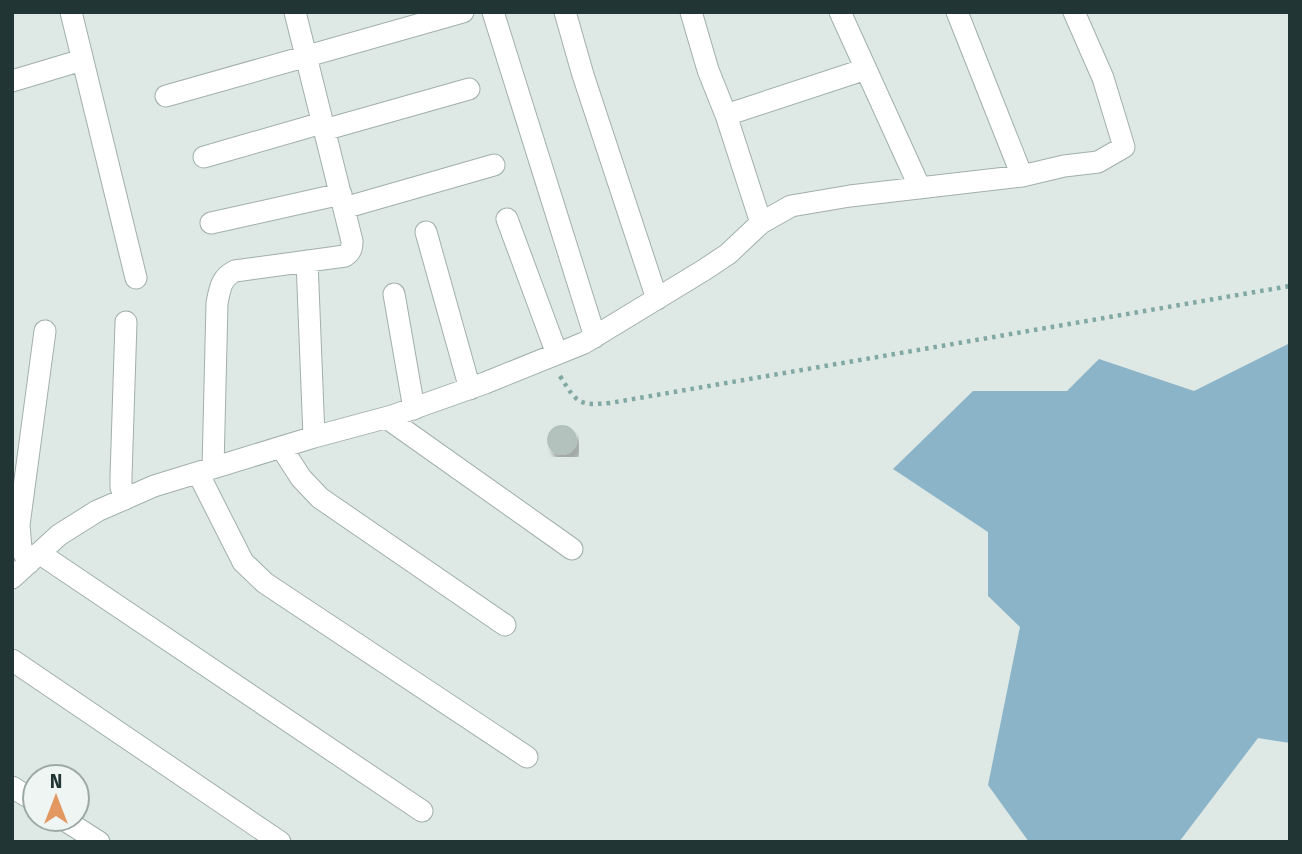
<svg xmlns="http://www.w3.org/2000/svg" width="1302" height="854" viewBox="0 0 1302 854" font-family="'Fira Sans',sans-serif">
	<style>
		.water { fill: #8bb4c8 }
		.building { fill: #b4c2be; stroke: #b1c1bd; stroke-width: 2; filter: url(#shadow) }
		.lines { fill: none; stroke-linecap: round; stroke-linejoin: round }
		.street-casing { stroke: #a2afac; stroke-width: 23 }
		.path { stroke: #81a8a3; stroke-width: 4.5; stroke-dasharray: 3.5 5; stroke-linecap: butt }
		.street { stroke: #fff; stroke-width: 21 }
	</style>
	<defs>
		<filter id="shadow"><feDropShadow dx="4.5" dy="8" stdDeviation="2" flood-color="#0004"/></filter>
	</defs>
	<rect width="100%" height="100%" fill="#dee8e5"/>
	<path class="water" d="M1290,343V743L1258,738L1179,842H1029L988,785L1020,627L988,596V532L893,469L973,391H1067L1099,359L1194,391Z"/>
	<path class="building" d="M548 440a14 14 0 1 1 28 0a14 14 0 1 1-28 0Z"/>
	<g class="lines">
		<g class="street-casing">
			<path id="street" d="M71,12L136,278
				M493,12L595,337
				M565,12L583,75L657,299
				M691,12L708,70L726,115L866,69
				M840,12L920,188
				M957,12L1022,176
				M12,81L82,60
				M166,96L463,12
				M726,115L761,223
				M324,130L469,89
				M204,157L322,123
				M344,208L494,165
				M507,219L557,354
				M211,223L341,194
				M426,232L470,389
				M307,261L314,437
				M394,294L414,409
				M387,418L572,549
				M281,447L301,478L320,498L505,625
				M213,468L217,303C220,288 221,278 235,271L345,256C351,252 352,248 352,241L295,12
				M198,473L243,562L265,583L527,757
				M125,499L121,487V477L126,322
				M39,553L422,811
				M29,563L21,548L19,525L45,331
				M12,578L59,535L97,511L154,486L314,437L392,416L485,383L584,343L704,270L728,254L761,223L791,206L850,196L1022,176L1064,166L1098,162L1124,147L1103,78L1074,12
				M12,660L280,842
				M12,787L35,801
				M63,819L99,842"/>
		</g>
		<path class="path" d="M560,376C577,403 578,406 610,403L1290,286"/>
		<use href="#street" class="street"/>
	</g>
	<rect width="1302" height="854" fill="none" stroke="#213634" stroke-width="28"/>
	<g transform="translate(56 798)"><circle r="33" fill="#eef5f3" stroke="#9ca9a7" stroke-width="2"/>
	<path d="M0-5L12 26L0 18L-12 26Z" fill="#e39761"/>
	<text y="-10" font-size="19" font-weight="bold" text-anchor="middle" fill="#213634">N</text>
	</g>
</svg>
